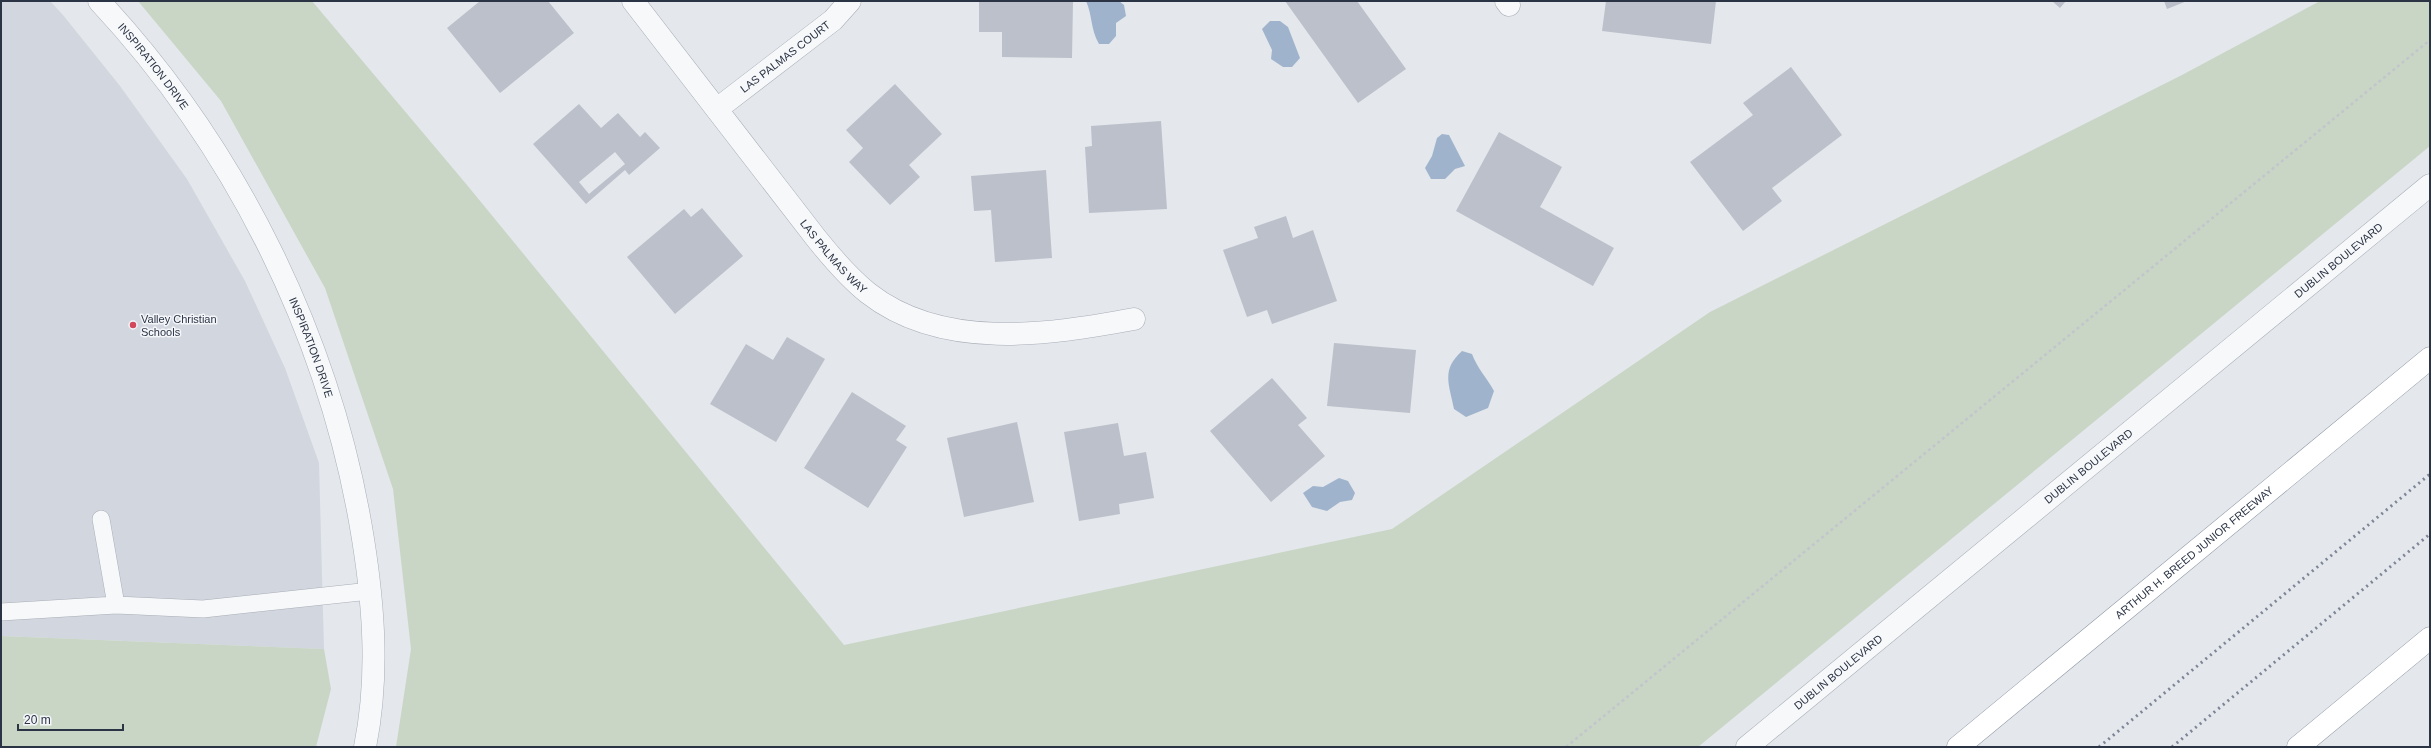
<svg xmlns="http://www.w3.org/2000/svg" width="2431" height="748" viewBox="0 0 2431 748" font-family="Arial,sans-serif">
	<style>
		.built { fill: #d2d6de }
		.green { fill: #c9d6c5 }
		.water { fill: #9fb4cc }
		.building { fill: #bbc0ca; fill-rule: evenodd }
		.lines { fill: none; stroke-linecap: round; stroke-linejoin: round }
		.service-casing { stroke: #a9aeb7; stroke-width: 18 }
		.minor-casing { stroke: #a9aeb7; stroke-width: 23 }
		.tertiary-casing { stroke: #a9aeb7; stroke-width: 23 }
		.motorway-casing { stroke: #8b94a3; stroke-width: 23 }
		.path { stroke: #c2c5cb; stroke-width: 2.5; stroke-dasharray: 3 3; stroke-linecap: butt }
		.service { stroke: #f7f8fa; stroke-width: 17 }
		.minor { stroke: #f7f8fa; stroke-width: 22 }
		.tertiary { stroke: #f7f8fa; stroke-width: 22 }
		.motorway { stroke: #fff; stroke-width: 22 }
		.rail { stroke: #7d8696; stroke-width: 3; stroke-dasharray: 2 4; stroke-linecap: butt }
		.poi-dot { fill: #d1495b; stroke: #f4f6f9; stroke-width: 1.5 }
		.labels { text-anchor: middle; stroke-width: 3; stroke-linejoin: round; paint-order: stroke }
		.street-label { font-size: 11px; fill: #2b3445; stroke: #f4f6f9 }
		.poi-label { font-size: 11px; fill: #2b3445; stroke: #f4f6f9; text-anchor: start }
	</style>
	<rect width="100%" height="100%" fill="#e4e7ec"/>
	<path class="built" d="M1,1H50L63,15L120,86L187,179L245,281L285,368L319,463L324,649L1,636Z"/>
	<path class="green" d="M138,1H312L467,185L844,645L1392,529L1710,312L2182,75L2320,1H2430V146L1698,747H396L411,649L393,489L325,288L221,101Z
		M1,636L324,649L331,689L316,747H1Z"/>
	<path class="water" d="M1086,1H1119L1124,5L1126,16L1116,23V36L1109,44H1099C1090,28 1093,17 1086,1Z
		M1270,21H1280L1288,27L1300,58L1292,67H1283L1271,59L1272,50L1262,29Z
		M1442,134L1449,135L1465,166L1455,169L1445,179H1431L1425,168L1432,156L1437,138Z
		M1462,351L1472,354C1477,368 1487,378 1494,391L1488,408L1466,417L1454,409C1449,384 1441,370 1462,351Z
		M1339,478L1348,481L1355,493L1352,500L1340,502L1327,511L1312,507L1303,493L1313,486L1323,487Z"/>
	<path class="building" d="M480,1H548L574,33L500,93L447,28Z
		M979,1H1073L1072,58L1002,57V32H979Z
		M1285,1H1357L1406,69L1358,103Z
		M1606,1H1716L1711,44L1602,31Z
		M2052,1H2066L2060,8Z
		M2164,1H2187L2167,9Z
		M1791,67L1842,135L1772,188L1782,201L1743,231L1690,162L1753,115L1743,103Z
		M895,84L942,134L909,165L920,177L890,205L849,162L863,148L846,130Z
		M579,104L601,128L618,113L640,137L645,132L660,148L629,175L625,170L586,204L533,144ZM615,152L625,164L589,194L579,182Z
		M1161,121L1167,209L1089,213L1085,147L1092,146L1091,126Z
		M1499,132L1562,167L1540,207L1614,248L1593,286L1456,211Z
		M1046,170L1052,258L995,262L991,210L974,211L971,176Z
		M702,208L743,256L675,314L627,257L684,209L691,217Z
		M1286,216L1293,238L1313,230L1337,301L1272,324L1267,310L1247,317L1223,250L1258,238L1254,227Z
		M787,337L825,359L776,442L710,404L746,344L773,360Z
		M1334,343L1416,350L1410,413L1327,406Z
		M1272,378L1307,418L1298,425L1325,456L1271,502L1210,431Z
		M852,392L906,426L896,440L907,447L868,508L804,468Z
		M1017,422L1034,502L964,517L947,438Z
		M1118,423L1124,456L1146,452L1154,498L1119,504L1120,514L1079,521L1064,432Z"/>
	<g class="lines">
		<g class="service-casing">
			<path id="service" d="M101,519L116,605
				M1,612L116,605L203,609L370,591"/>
		</g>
		<g class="minor-casing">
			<g id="minor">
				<path id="s1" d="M99,1C237,149 331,339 363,539C374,608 379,677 365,747"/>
				<path id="s2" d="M633,1L816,238C832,258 848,277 868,293C942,351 1048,335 1134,319"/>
				<path d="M1506,1L1509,5"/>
				<path id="s3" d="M717,109L833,20L850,1"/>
			</g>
		</g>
		<g class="tertiary-casing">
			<g id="tertiary">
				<path id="s4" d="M1747,747L2430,185"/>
			</g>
		</g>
		<g class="motorway-casing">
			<g id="motorway">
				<path id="s5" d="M1958,747L2430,358"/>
				<path d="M2298,747L2430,638"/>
			</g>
		</g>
		<path class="path" d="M1566,747L2430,40"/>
		<use href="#service" class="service"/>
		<use href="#minor" class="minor"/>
		<use href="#tertiary" class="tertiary"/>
		<use href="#motorway" class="motorway"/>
		<path class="rail" d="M2099,747L2430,474
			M2172,747L2430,534"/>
	</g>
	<circle class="poi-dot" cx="133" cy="325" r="4"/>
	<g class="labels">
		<g class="street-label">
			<text dy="4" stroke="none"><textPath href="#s3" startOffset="86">LAS PALMAS COURT</textPath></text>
			<text dy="4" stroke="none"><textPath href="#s1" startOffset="85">INSPIRATION DRIVE</textPath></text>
			<text dy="4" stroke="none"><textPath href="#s2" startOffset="325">LAS PALMAS WAY</textPath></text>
			<text dy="4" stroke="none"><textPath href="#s4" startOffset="766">DUBLIN BOULEVARD</textPath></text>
			<text dy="4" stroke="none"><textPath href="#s1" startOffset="409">INSPIRATION DRIVE</textPath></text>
			<text dy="4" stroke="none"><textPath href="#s4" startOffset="442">DUBLIN BOULEVARD</textPath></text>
			<text dy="4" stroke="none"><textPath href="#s5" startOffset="306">ARTHUR H. BREED JUNIOR FREEWAY</textPath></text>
			<text dy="4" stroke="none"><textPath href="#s4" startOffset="118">DUBLIN BOULEVARD</textPath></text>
		</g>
		<g class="poi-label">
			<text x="141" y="323">Valley Christian<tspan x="141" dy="13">Schools</tspan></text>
		</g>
	</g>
	<rect width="2431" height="748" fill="none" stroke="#2b3445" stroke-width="4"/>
	<path d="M18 724v6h105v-6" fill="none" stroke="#2b3445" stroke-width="2"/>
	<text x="24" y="724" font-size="12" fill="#2b3445" stroke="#f4f6f9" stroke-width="3" paint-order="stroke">20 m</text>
</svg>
